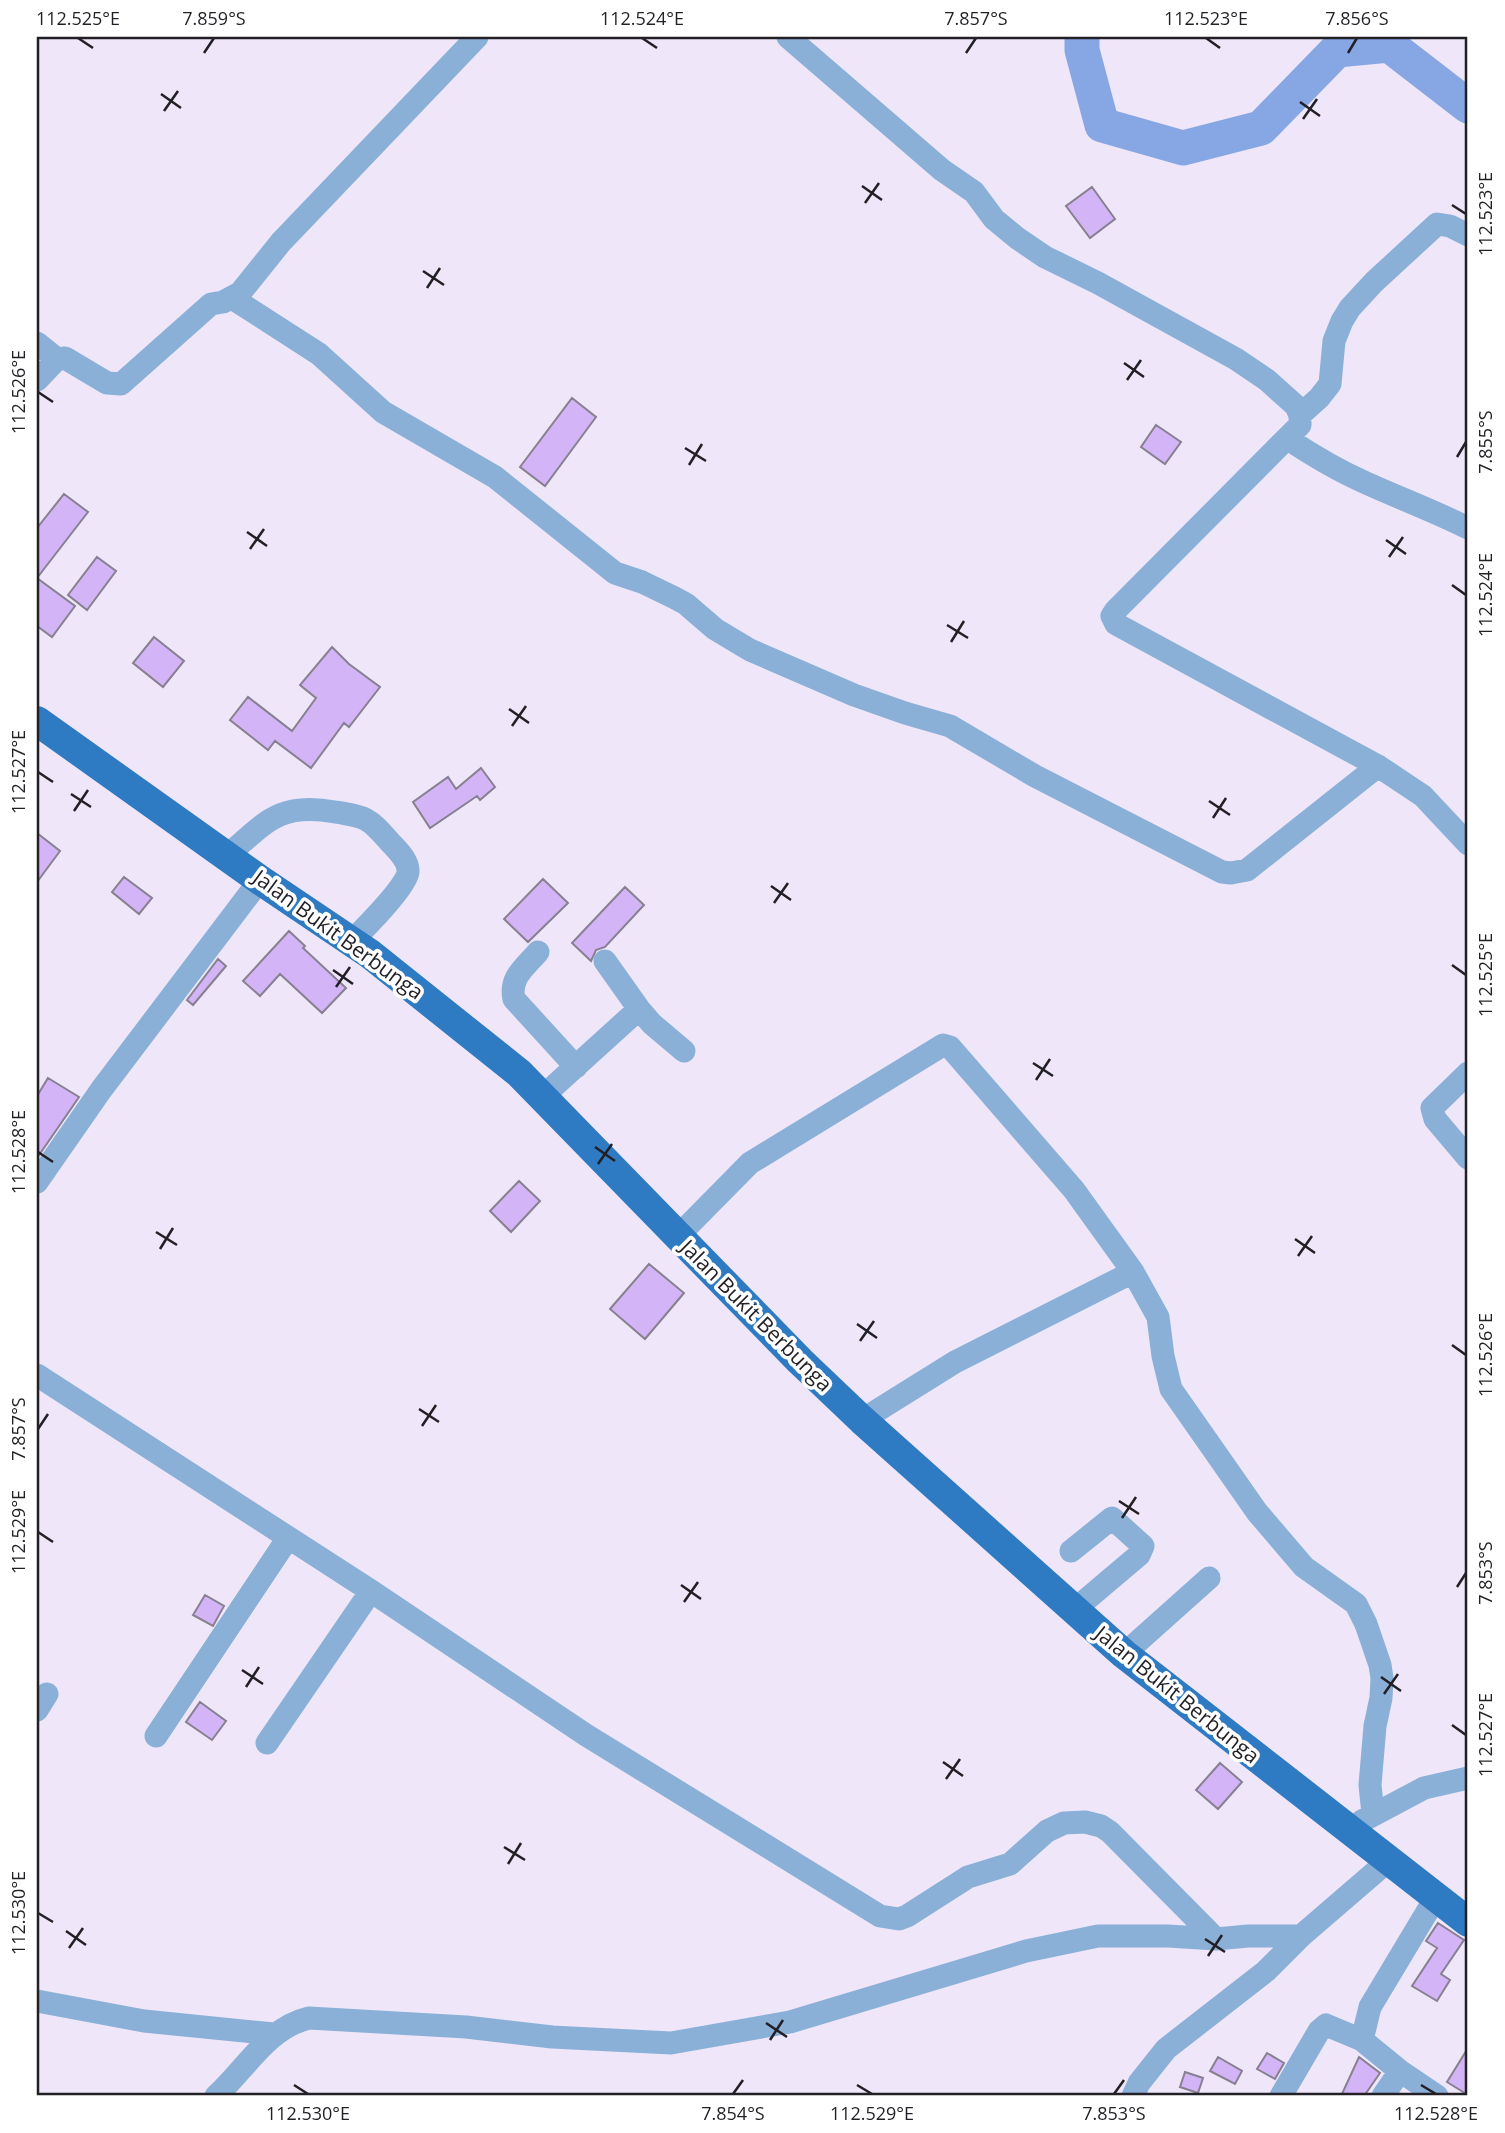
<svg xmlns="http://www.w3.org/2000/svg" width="1505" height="2133" viewBox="0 0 1505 2133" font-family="'Open Sans',sans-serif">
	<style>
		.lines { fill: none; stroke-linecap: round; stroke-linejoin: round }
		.river { stroke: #87a6e4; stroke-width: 35 }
		.building { fill: #d3b5f7; stroke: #878090; stroke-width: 2 }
		.minor { stroke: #8bb0d8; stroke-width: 23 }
		.major { stroke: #2f7bc3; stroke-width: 30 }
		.ticks { fill: none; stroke: #221f25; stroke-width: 2.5 }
		.labels { text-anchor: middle; stroke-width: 7; stroke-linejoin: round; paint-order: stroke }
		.street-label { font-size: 21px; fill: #221f25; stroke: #fff }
		.neatline { fill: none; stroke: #221f25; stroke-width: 2.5 }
		.ticks-label { font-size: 18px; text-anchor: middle; fill: #221f25 }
	</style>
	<rect width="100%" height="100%" fill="#efe7f9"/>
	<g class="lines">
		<path class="river" d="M1082,37V50L1102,125L1183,148L1261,128L1337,50L1389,45L1468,106"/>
	</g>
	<path class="building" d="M1092,187L1115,219L1090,238L1066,206Z
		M572,398L596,417L545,486L520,467Z
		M1156,425L1181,442L1165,464L1141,447Z
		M64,494L88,512L37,578L75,606L52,637L37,626V528Z
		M97,557L116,571L87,610L68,595Z
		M154,637L184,661L163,687L133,663Z
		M332,647L349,664L380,687L349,727L344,723L311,768L275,741L268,750L230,720L248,697L292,731L316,698L300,685Z
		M481,768L495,787L480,800L477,796L430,828L413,802L448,777L456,789Z
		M37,833L60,851L37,882Z
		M124,877L152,898L139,914L112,892Z
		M543,879L568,903L528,942L504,919Z
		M625,887L644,905L605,947L596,950L591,961L572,943Z
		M289,931L305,946L303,948L346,988L322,1013L280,974L260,996L243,981Z
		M218,959L226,966L193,1005L187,1000Z
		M48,1078L79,1097L37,1158V1096Z
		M519,1181L540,1201L511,1232L490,1211Z
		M649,1264L684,1293L645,1339L610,1309Z
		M205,1595L224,1606L213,1626L193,1615Z
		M200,1702L226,1721L212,1740L186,1722Z
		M1220,1763L1242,1782L1218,1809L1196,1790Z
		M1438,1923L1464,1940L1441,1974L1450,1980L1437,2001L1412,1986L1437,1948L1426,1941Z
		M1468,2048V2095L1447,2082Z
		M1267,2053L1284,2063L1275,2079L1257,2069Z
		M1218,2057L1242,2071L1235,2084L1210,2071Z
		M1359,2057L1380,2073L1364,2096H1341Z
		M1185,2072L1203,2078L1198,2093L1180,2087Z"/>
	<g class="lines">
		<path class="minor" d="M788,37L942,170L974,192L994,219L1017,238L1045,257L1098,283L1236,359L1267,380L1296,406L1300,415V425L1116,610L1112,616L1116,624L1378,766L1423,796L1468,844
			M232,298L319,354L383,412L495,477L615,573L642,582L675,598L686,604L715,629L750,650L854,695L905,713L950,726L1035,776L1222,872L1231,873L1247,870L1378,766
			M37,343L57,359L65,358L107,383L121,384L211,304L223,302L240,293L281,242L477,37
			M37,380L57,359
			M1300,415L1319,398L1330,384L1334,341L1342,321L1350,308L1374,282L1437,224L1450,226L1468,235
			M1288,439C1312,455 1337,470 1364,482C1399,498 1434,511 1468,528
			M228,855C267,821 280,802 335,812C366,817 368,817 389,841C396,849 409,860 408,872C407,886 363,930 351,942
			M538,952C525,967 509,978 514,999L576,1067
			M605,961L639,1009L652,1024L684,1051
			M1468,1073L1432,1108L1435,1119L1468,1158
			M542,1097L639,1009
			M37,1182L101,1090L260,880
			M677,1237L750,1163L943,1045L950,1047L1074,1190L1133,1272L1158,1317L1163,1356L1171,1389L1257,1512L1304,1567L1356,1604L1366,1624L1380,1665L1382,1678L1381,1698L1375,1726L1370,1785L1373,1814
			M37,1375L371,1591L586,1735L880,1916L899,1919L907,1916L968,1877L1010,1864L1047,1831L1064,1823L1085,1822L1101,1826L1110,1832L1216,1939
			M862,1420L955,1362L1133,1272
			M1071,1551L1112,1518L1143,1546L1139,1555L1074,1610
			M1124,1654L1209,1578
			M37,1710L47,1694
			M156,1736L288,1538
			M267,1743L371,1591
			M1362,1821L1424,1788L1468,1778
			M37,2001L144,2021L274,2034
			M1362,2040L1370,2007L1436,1897
			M216,2096C246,2069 267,2028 309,2018L466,2027L552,2037L671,2043L790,2022L1026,1951L1098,1936H1168L1216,1939L1248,1936H1301
			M1133,2096L1139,2083L1166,2049L1266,1971L1301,1936L1388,1861
			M1281,2096L1319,2031L1326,2025L1362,2040L1400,2071L1437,2096
			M1383,2096L1400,2071"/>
		<path class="major" d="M37,721L260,880L370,954L519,1073L800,1361L862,1420L1124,1654L1468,1922"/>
	</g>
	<path class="ticks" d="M78,38L93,48M642,38L657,48M1206,38L1220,48M204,53L214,38M966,53L976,38M1348,53L1357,38M161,94L181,108M1300,102L1320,116M164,111L178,91M1303,119L1317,99M862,186L882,200M865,203L879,183M1452,205L1466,214M423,271L444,285M427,288L440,268M1124,363L1144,377M1127,380L1141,360M38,392L53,402M685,448L706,461M1457,457L1466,442M689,465L702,444M247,532L267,546M1386,540L1406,554M250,549L264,529M1389,557L1403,537M1452,585L1466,595M947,625L968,638M951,642L964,621M509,709L529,723M512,726L526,706M38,772L53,782M71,794L91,807M1209,801L1230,815M74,811L88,790M1213,818L1226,798M771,886L791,900M774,903L788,883M1452,965L1466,975M333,970L353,984M336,987L350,967M1033,1063L1053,1076M1036,1080L1050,1059M595,1147L615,1161M38,1152L53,1162M598,1164L612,1144M156,1232L177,1245M1295,1239L1315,1253M160,1249L173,1228M1298,1256L1312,1236M857,1324L877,1338M860,1341L874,1321M1452,1345L1466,1355M419,1409L439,1422M422,1426L436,1405M38,1429L48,1414M1119,1501L1139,1514M1122,1518L1136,1497M38,1532L53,1542M681,1585L701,1599M1457,1587L1466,1573M684,1602L698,1582M242,1670L263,1684M1381,1677L1401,1691M246,1687L259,1667M1384,1694L1398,1674M1452,1725L1466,1735M943,1762L963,1776M946,1779L960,1759M504,1847L525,1860M508,1864L521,1843M38,1913L53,1922M66,1931L86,1945M1205,1939L1225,1952M69,1948L83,1928M1208,1956L1222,1935M766,2023L787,2037M770,2040L783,2020M294,2085L308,2094M857,2085L872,2094M1421,2085L1436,2094M733,2094L743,2080M1114,2094L1124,2080"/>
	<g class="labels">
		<g class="street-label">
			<text transform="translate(338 935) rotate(36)" y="7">Jalan Bukit Berbunga</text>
			<text transform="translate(756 1316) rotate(45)" y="7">Jalan Bukit Berbunga</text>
			<text transform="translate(1177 1695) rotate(39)" y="7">Jalan Bukit Berbunga</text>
		</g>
	</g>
	<rect width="1505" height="2133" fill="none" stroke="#ffffff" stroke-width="77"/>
	<rect x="38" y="38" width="1428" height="2056" class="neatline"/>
	<g class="ticks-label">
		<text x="78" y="25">112.525°E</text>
		<text x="214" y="25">7.859°S</text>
		<text x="642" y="25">112.524°E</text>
		<text x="976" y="25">7.857°S</text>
		<text x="1206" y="25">112.523°E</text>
		<text x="1357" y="25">7.856°S</text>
		<text transform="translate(1486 214) rotate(-90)" y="6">112.523°E</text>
		<text transform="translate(19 392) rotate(-90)" y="6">112.526°E</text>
		<text transform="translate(1486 442) rotate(-90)" y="6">7.855°S</text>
		<text transform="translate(1486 595) rotate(-90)" y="6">112.524°E</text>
		<text transform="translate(19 772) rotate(-90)" y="6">112.527°E</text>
		<text transform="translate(1486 975) rotate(-90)" y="6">112.525°E</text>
		<text transform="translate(19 1152) rotate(-90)" y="6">112.528°E</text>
		<text transform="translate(1486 1355) rotate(-90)" y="6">112.526°E</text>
		<text transform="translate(19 1429) rotate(-90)" y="6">7.857°S</text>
		<text transform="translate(19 1532) rotate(-90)" y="6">112.529°E</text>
		<text transform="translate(1486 1573) rotate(-90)" y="6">7.853°S</text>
		<text transform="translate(1486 1735) rotate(-90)" y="6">112.527°E</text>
		<text transform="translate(19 1913) rotate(-90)" y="6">112.530°E</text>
		<text x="308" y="2120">112.530°E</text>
		<text x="733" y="2120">7.854°S</text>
		<text x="872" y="2120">112.529°E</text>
		<text x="1114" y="2120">7.853°S</text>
		<text x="1436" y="2120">112.528°E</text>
	</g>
</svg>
